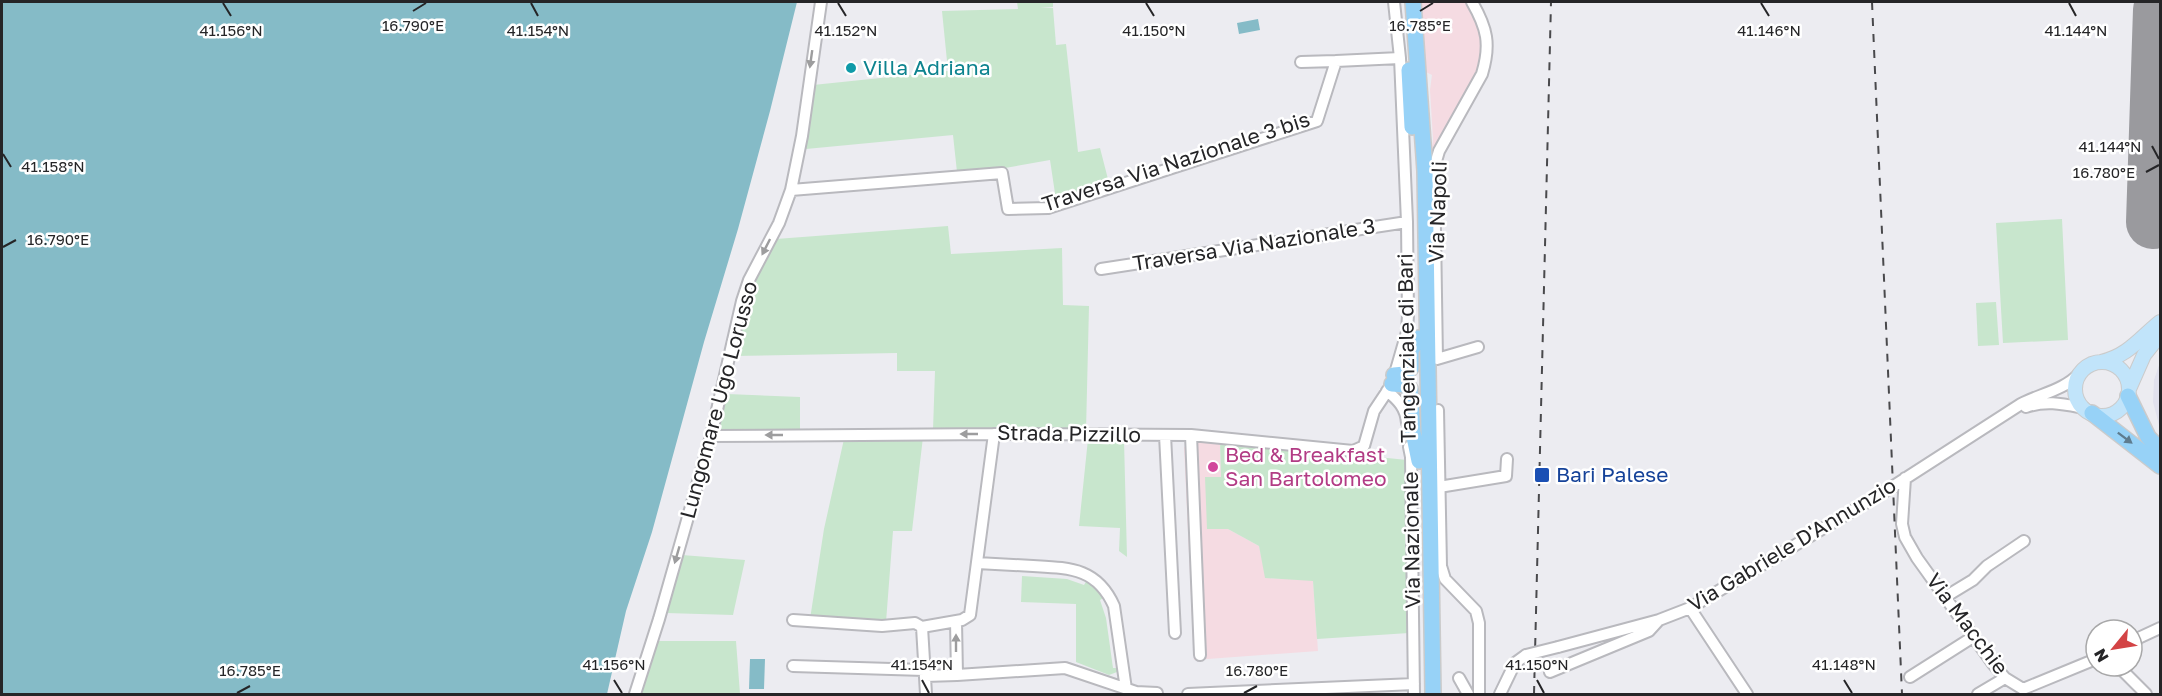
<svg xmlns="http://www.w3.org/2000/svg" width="2162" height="696" viewBox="0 0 2162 696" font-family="'Golos Text',sans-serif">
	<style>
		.commercial { fill: #f5dbe2 }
		.built { fill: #e1e1ed }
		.green { fill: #c8e6cd }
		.water { fill: #85bbc7 }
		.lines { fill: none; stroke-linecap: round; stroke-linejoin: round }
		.runway { stroke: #9a9a9e; stroke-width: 54 }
		.minor-casing { stroke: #b9b9be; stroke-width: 14 }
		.major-casing { stroke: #cbcbcb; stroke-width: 16 }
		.highway-casing { stroke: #cbcbcb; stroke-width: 18 }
		.minor { stroke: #fff; stroke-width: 10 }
		.major { stroke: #c1e4fa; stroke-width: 14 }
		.highway { stroke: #97d2f7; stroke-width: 15 }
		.rail { stroke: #49494c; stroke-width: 2; stroke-dasharray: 8 8; stroke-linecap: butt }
		.minor-bridge-casing { stroke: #b9b9be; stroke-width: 14; stroke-linecap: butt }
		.minor-bridge { stroke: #fff; stroke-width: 10 }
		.oneway { fill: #9d9d9e }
		.oneway2 { fill: #5e7c8f }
		.ticks { fill: none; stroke: #252527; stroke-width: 2 }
		.culture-dot { fill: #0f9aa8; stroke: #fff; stroke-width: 2 }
		.hotel-dot { fill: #d1479c; stroke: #fff; stroke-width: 2 }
		.transit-dot { fill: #1a4fb4; stroke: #fff; stroke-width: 2 }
		.labels { text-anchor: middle; stroke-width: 5; stroke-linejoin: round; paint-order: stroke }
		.culture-label { font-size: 21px; fill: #0d838f; stroke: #fff; text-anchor: start }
		.street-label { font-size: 21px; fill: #252527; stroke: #fff }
		.hotel-label { font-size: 21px; fill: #b23c85; stroke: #fff; text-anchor: start }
		.transit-label { font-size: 21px; fill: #164399; stroke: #fff; text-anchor: start }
		.ticks-label { font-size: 15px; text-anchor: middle; fill: #252527; stroke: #fff; stroke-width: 5; stroke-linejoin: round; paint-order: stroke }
	</style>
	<rect width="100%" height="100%" fill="#ececf1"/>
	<path class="commercial" d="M1420,2H1468L1482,30L1481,67L1430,163L1433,139L1430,90L1432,75L1424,71Z
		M1199,440L1220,441L1221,477H1206L1228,529L1259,546L1266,578L1313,580L1318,651L1194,660L1184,447L1197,446Z"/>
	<path class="built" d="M2160,362V429L2153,402L2154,380Z"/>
	<path class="green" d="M1017,2H1053V7L1040,8H1053L1056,45L1066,44L1078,152L1100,148L1109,183L1056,200L1050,160L1005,168L957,172L953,135L806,149L813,85L948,71L942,11L1018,9Z
		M2062,219L2068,340L2003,343L1996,223Z
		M948,226L951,254L1062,248L1063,305L1089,306L1086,431L933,430L935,371H897V353L734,356L749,292L776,239Z
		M1996,302L1999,345L1978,346L1976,303Z
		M727,394L800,397V430L719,431Z
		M923,437L912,531H893L886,622L810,619L824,529L844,439Z
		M1088,439L1124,440L1127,557L1119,551L1120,528L1079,526Z
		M1220,441L1407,460L1409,633L1317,639L1313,581L1265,578L1259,546L1228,529H1207L1205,477H1221Z
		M682,555L745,560L733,615L666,613Z
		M1022,576L1067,579L1084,585L1087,580L1105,597L1100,600L1106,618L1113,668H1118L1117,672L1109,675L1076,662V604L1021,602Z
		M658,641H736L740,694H641Z"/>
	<path class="water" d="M2,2H797L770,111L738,229L704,342L652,532L626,611L607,694H2Z
		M1258,19L1260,30L1239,34L1237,23Z
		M750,659H765L764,689H749Z"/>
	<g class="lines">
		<path class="runway" d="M2153,222L2160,10"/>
		<g class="minor-casing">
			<path id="minor" d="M1472,2C1487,28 1491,44 1482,74L1439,151L1434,168L1437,359L1478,347
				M1301,62L1336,61
				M791,190L1002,173L1008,209L1048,208L1317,121L1336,61L1400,58
				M1101,269L1407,222
				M1387,391C1398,400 1406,408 1407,423
				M2026,407C2046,400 2063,404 2084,408
				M1438,410L1441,566L1445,579L1476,611L1479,623V694
				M1165,435L1175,633
				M1191,435L1200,655
				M711,436L994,434L1191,435L1353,451L1364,446L1374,411L1392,384L1407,332L1408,315L1407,222L1400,58L1394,2
				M1409,447L1411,457L1414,694
				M1905,478L1902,524L1905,537L1917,558L1993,664L2005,678L2023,689L2096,659
				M1439,487L1506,476L1507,459
				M977,563C995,564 1014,565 1033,566C1070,568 1097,568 1114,606L1126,689
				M1945,597L1973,580L1987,566L2024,541
				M1690,608L1747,694
				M793,620L882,626L915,623L922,627
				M922,627L962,620L970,615L994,434
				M922,627L926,694
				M2132,641L2160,628
				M1558,647L1659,620L1690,608L1889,489L2021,404C2040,394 2064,390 2079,374
				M793,666L924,670
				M2118,666L2146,694
				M1550,672L1649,631L1659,620
				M957,675L1065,668L1136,692L1157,693
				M925,676L957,675L956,621
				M1910,677L1973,637
				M1459,678L1468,694
				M635,694L659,619L711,436L742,301L749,280L779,223L791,190L802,136L821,2
				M1188,694L1414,684
				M1500,694L1515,663L1526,655
				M1978,694L2005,678"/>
		</g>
		<g class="major-casing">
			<path id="major" d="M2101,362C2128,356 2140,338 2160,322
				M2075 389a27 27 0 1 1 54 0a27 27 0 1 1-54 0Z
				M2129,389L2144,355L2160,335"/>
		</g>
		<g class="highway-casing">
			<path id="highway" d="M1413,2L1425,171L1433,694
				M1409,70L1412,127
				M1394,375L1405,374L1411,368V351L1418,338
				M1392,384L1407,385L1410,389L1413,432L1419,461
				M2128,396L2148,437L2160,449
				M2092,413L2160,466"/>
		</g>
		<use href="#minor" class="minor"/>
		<use href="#major" class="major"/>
		<use href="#highway" class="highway"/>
		<path class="rail" d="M1872,2L1902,694
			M1534,694L1551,2"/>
		<g class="minor-bridge-casing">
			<path id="minor-bridge" d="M1526,655L1558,647"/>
		</g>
		<use href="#minor-bridge" class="minor-bridge"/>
	</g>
	<defs><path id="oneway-solid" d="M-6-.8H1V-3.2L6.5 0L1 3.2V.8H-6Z" transform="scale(1.5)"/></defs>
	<g class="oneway">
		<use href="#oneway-solid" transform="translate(811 59) rotate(98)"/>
		<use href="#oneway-solid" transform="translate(766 247) rotate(117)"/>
		<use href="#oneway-solid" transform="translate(969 434) rotate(180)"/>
		<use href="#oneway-solid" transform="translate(774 435) rotate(180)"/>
		<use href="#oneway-solid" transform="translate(677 555) rotate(106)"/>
		<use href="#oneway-solid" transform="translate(956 643) rotate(-90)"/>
	</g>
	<use class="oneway2" href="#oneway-solid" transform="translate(2125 438) rotate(37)"/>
	<path class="ticks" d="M223,3L231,16M531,3L538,16M838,3L846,16M1146,3L1154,16M1761,3L1769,16M2069,3L2076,16M413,11L426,3M1420,11L1433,3M2152,146L2159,159M3,154L11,167M2146,172L2159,165M3,247L16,240M614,680L622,693M922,680L929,693M1537,680L1544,693M1844,680L1852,693M237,693L250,686M1244,693L1257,686"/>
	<circle class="culture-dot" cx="851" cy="68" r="6"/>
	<circle class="hotel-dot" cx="1213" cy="467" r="6"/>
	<rect class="transit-dot" x="1534" y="467" width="16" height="16" rx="3"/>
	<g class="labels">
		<g class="culture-label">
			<text x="863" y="75">Villa Adriana</text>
		</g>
		<g class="street-label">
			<text transform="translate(1176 162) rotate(-18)" y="7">Traversa Via Nazionale 3 bis</text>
			<text transform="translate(1438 212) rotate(-88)" y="7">Via Napoli</text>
			<text transform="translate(1254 245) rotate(-9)" y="7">Traversa Via Nazionale 3</text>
			<text transform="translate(1407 348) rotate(-91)" y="7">Tangenziale di Bari</text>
			<text transform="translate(719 400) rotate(-75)" y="7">Lungomare Ugo Lorusso</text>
			<text transform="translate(1069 434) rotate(1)" y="7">Strada Pizzillo</text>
			<text transform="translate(1412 540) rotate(-91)" y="7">Via Nazionale</text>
			<text transform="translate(1792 545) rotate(-31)" y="7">Via Gabriele D'Annunzio</text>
			<text transform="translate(1967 624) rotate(53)" y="7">Via Macchie</text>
		</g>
		<g class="hotel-label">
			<text x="1225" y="462">Bed &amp; Breakfast<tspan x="1225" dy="24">San Bartolomeo</tspan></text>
		</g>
		<g class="transit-label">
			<text x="1556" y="482">Bari Palese</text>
		</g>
	</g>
	<g class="ticks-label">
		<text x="1420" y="31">16.785°E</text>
		<text x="413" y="31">16.790°E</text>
		<text x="231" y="36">41.156°N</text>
		<text x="538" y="36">41.154°N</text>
		<text x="846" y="36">41.152°N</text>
		<text x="1154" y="36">41.150°N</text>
		<text x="1769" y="36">41.146°N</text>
		<text x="2076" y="36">41.144°N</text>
		<text x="2110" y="152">41.144°N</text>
		<text x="53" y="172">41.158°N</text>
		<text x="2104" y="178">16.780°E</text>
		<text x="58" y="245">16.790°E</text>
		<text x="614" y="670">41.156°N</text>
		<text x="922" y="670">41.154°N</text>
		<text x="1537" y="670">41.150°N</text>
		<text x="1844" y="670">41.148°N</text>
		<text x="250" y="676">16.785°E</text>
		<text x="1257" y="676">16.780°E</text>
	</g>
	<rect width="2162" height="696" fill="none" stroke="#252527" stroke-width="6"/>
	<g transform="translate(2114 648) rotate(240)"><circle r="28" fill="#ffffff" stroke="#a8a8a9" stroke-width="1.5"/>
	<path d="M0-4.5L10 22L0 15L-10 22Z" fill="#d34345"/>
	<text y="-9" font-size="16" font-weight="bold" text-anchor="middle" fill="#252527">N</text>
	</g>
</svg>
